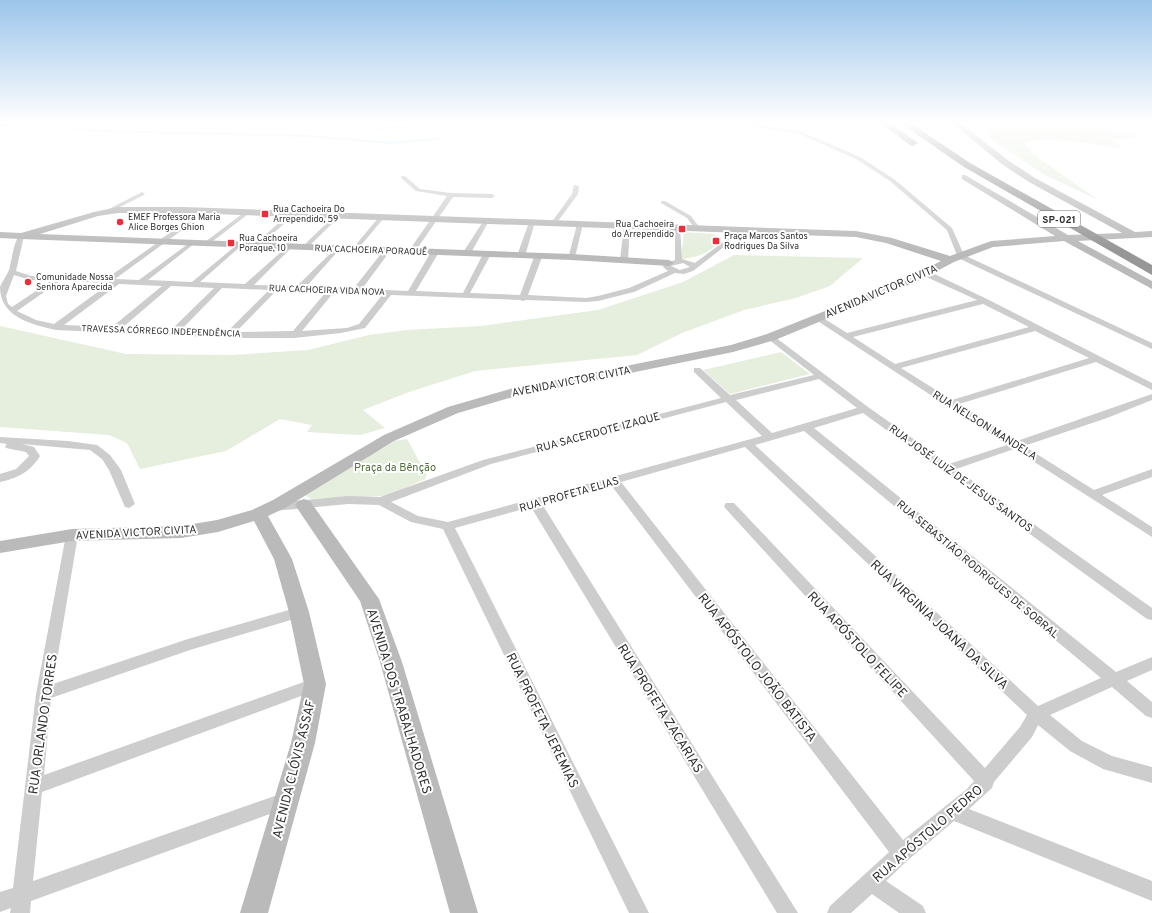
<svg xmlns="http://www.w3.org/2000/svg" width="1152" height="913" viewBox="0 0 1152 913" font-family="Overpass,sans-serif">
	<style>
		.green { fill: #e6eede }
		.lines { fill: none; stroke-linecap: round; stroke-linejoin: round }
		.stream { stroke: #cadfee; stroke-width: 2 }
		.street { fill: #cdcdcd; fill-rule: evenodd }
		.secondary { fill: #bababa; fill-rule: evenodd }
		.highway { fill: #979797; fill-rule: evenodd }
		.poi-dot { fill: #ed2d39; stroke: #fff; stroke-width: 1.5 }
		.labels { text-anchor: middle; stroke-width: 4; stroke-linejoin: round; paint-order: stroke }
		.far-poi-label { font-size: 9px; fill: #303030; stroke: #fff; text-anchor: start }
		.far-street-label { font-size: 9px; fill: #303030; stroke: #fff }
		.shield { fill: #fff; stroke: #6e6e6e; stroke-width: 1 }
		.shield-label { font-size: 10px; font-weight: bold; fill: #303030 }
		.street-label { font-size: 11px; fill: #303030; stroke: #fff }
		.park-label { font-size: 11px; fill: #536f3b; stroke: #fff }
		.near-street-label { font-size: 13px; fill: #303030; stroke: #fff }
	</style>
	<rect width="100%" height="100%" fill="#fff"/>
	<path class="green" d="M992,122H1086L1143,136L1113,140L1123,148C1103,146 1039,134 1025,143L1033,154L1098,200L1043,174L991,139L988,130Z
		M684,232L713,234L722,238C713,252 696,258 681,259Z
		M734,255L863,258L830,286L796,298L744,310L682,333L637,355L475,371L409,392L363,410L385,428L360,435L307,432L312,425L280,419L226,451L140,469L127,443L109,435L0,427V326L126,354L232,355L308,350L369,335L407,330L481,326L598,310L683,282Z
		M781,352L810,374L730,394L703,370Z
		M407,439L427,475L425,479L394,493L382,496L311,499L305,495L307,490L395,441Z"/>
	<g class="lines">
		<path class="stream" d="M20,123L100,131L310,136L390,143L438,139"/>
		<path class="street" d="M311,122H327L325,123Z
			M743,122L802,132L860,157L894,179L952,228L964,255L1152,343V349L958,258L947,230L890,181L856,159L799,134L755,127Z
			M405,126L407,128L374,129L372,128Z
			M401,176H405L420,189L451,193L492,194L495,196L492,198L453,197L414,253L412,254L408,252L447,196L416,191L401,178Z
			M574,185L579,186L578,194L556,224H552L551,223L572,194Z
			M142,192L145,194L144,195L108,213L103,212Z
			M661,201H665L691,216L700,228L699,229H695L687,218L661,203Z
			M205,209L207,210V212L115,279L139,280L192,241L195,243L194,244L148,280L192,282L239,243L241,244V246L200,282L245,284L289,245L291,246V248L254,285L297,286L337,247L341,249L339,250L306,287L354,288L384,250L386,249L390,251L362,289L408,291L431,252L435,250L439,252L416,291L463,293L483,254L487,252L491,254L470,293L520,295L534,257L538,255L542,257L528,295L586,298L598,296L629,288L668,271L663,267L665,263L675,260V226L680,227L682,259L695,263L742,228L747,229L693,271L684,274L675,273L634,292L598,301L586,302L526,300L523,301L520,300L391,295L365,328L341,333L294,338H229L56,330C34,325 0,318 0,287C2,281 7,276 9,270C12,259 13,245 19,235L24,236L16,271L31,276L106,279L157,243L158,241ZM683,263L690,267L680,270L671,266ZM14,275L30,280L51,281L12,307L8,304L6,296ZM60,281L110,283L54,324L36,320L17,311ZM119,284L162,286L112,327L64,325ZM171,286L214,288L171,330L122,328ZM222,288L269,290L227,332L180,331ZM277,290L326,292L293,331L236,332ZM334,292L383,294L359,324L347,328L302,331Z
			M246,211L251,212L209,244H205V242Z
			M290,213L295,214L258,247H254V245Z
			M335,215L340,216L307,248H303V246Z
			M379,217L384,218L357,250H353V248Z
			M484,220L489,221L469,256H463L462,254Z
			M532,220L535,222L525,256L518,258L517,256L529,222Z
			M580,222L583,224L575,257L568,259L577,224Z
			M627,223L630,225L628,260L624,262L620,260L624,225Z
			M922,271H928L987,299L1152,383V390L1096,362L959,404L1017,441L1152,394V400L1107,418L1024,446L1094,490L1152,469V477L1102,495L1152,527V537L1014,449L956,469L1152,608V620L1147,619L863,413L814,428L1116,672L1152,657V670L1127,681L1152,702V718L1146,716L1112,687L1050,715L1082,741L1112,756L1152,767V783L1103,769L1070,751L1038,725L1032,737L994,782L992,788L969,809L1152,881V901L954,821L908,860L886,881L923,906L926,913H899L872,894L851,913H827L830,906L889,852L611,485L542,504L798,913H777L531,507L455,528L649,913H629L443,529L411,522L379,505L348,504L274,511L268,507L274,503L348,496L380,497L483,460L721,398L694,372V368H700L730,395L814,375L768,339V335L771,334L868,407L949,464L1007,445L813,318L817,315L820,316L847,333L977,300L922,275ZM983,304L1029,327L895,364L853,337ZM1035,331L1089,358L952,400L901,368ZM819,379L857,408L772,433L736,400ZM726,402L762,436L448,522L418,516L391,502L491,464ZM804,431L1101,678L1038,706L755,445ZM745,447L1027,715L1020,727L985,768L734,503H726L724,506L726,509L974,781L967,789L903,840L621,482Z
			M0,437L68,441L97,445L110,455L121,470L135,504L129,508L125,507L109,470L102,459L90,450L22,444L34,447L40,456C30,472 18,478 0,482V474L16,469L29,456L26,452L6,448L5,446L7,444L0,443Z
			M72,531L76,532L78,535L53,684L188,639L299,607L304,608L306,612L304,616L190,650L51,698L44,775L315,678L320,679L323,684L320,689L42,792L33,881L286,792L292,794L295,800L292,806L31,901L30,913H10L11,908L0,912V892L13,888L36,694L66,535L68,532Z"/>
		<path class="secondary" d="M5,122H16L0,128V124Z
			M951,122H959L1009,161L1035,178L1135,232L1152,231V237L1078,241L1152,281V289L1064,241L993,247L954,262L916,282L775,340L733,352L513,397L458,413L394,441L285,508L268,516L292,559L309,612L326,684L315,743L268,913H240L291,743L304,684L289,612L274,559L254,521L218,532L181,538L72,541L0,553V541L72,529L181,526L217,520L252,510L273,500L384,435L448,407L510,389L731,345L767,334L908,278L941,261L886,243L856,237L184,213H118L98,216L40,234L571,254L669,260L674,263L669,266L571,260L21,239L0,238V232L21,233L94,212L118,207H184L856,231L892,238L950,256L991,241L1055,236L962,179V175H965L1068,235L1122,233L1029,182L1003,165Z
			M304,499L310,501L379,599L402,662L478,913H450L380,662L360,601L295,505L298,501Z"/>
		<path class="highway" d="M879,122H889L918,143L913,146L910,145Z
			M899,122H909L970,163L1152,265V275L964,167Z"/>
	</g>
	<linearGradient id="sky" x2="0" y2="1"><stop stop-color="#9cc5ea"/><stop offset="0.49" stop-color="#fff"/><stop offset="1" stop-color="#fff" stop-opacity="0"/></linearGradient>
	<rect width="1152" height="250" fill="url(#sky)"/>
	<g class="poi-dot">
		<rect x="261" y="210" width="8" height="8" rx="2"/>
		<circle cx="120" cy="222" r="4"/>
		<rect x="678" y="225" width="8" height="8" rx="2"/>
		<rect x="712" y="237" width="8" height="8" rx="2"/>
		<rect x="227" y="239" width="8" height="8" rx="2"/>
		<circle cx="28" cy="282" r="4"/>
	</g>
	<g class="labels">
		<g class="far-poi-label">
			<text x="273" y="212">Rua Cachoeira Do<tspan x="273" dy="10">Arrependido, 59</tspan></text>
			<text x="128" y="220">EMEF Professora Maria<tspan x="128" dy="10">Alice Borges Ghion</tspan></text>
			<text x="674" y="227" text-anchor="end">Rua Cachoeira<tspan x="674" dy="10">do Arrependido</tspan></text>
			<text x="724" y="239">Praça Marcos Santos<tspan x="724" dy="10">Rodrigues Da Silva</tspan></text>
			<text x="239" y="241">Rua Cachoeira<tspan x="239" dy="10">Poraque, 10</tspan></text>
			<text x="36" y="280">Comunidade Nossa<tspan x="36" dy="10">Senhora Aparecida</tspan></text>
		</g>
		<g class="far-street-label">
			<text transform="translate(371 250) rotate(2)" y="3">RUA CACHOEIRA PORAQUÊ</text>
			<text transform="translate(327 290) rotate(2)" y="3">RUA CACHOEIRA VIDA NOVA</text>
			<text transform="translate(161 331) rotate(2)" y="3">TRAVESSA CÓRREGO INDEPENDÊNCIA</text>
		</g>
		<rect class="shield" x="1038" y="211" width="42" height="16" rx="3"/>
		<g class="shield-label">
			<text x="1059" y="223">SP-021</text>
		</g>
		<g class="street-label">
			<text transform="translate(881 291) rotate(-23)" y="4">AVENIDA VICTOR CIVITA</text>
			<text transform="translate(571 381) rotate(-11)" y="4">AVENIDA VICTOR CIVITA</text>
			<text transform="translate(985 425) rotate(32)" y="4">RUA NELSON MANDELA</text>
			<text transform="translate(598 432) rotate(-15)" y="4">RUA SACERDOTE IZAQUE</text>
			<text transform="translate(961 478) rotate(36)" y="4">RUA JOSÉ LUIZ DE JESUS SANTOS</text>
			<text transform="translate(569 494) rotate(-16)" y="4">RUA PROFETA ELIAS</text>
			<text transform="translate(136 532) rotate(-3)" y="4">AVENIDA VICTOR CIVITA</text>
			<text transform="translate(978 569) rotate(40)" y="4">RUA SEBASTIÃO RODRIGUES DE SOBRAL</text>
		</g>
		<g class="park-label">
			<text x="395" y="471">Praça da Bênção</text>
		</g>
		<g class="near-street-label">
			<text transform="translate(940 624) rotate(43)" y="5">RUA VIRGINIA JOANA DA SILVA</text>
			<text transform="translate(858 644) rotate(47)" y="5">RUA APÓSTOLO FELIPE</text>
			<text transform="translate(758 667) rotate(52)" y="5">RUA APÓSTOLO JOÃO BATISTA</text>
			<text transform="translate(400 701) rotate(73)" y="5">AVENIDA DOS TRABALHADORES</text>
			<text transform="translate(661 708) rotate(58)" y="5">RUA PROFETA ZACARIAS</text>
			<text transform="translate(543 720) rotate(64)" y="5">RUA PROFETA JEREMIAS</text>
			<text transform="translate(42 724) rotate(-82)" y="5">RUA ORLANDO TORRES</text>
			<text transform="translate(293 769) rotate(-76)" y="5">AVENIDA CLÓVIS ASSAF</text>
			<text transform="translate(927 833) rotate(-41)" y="5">RUA APÓSTOLO PEDRO</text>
		</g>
	</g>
</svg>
